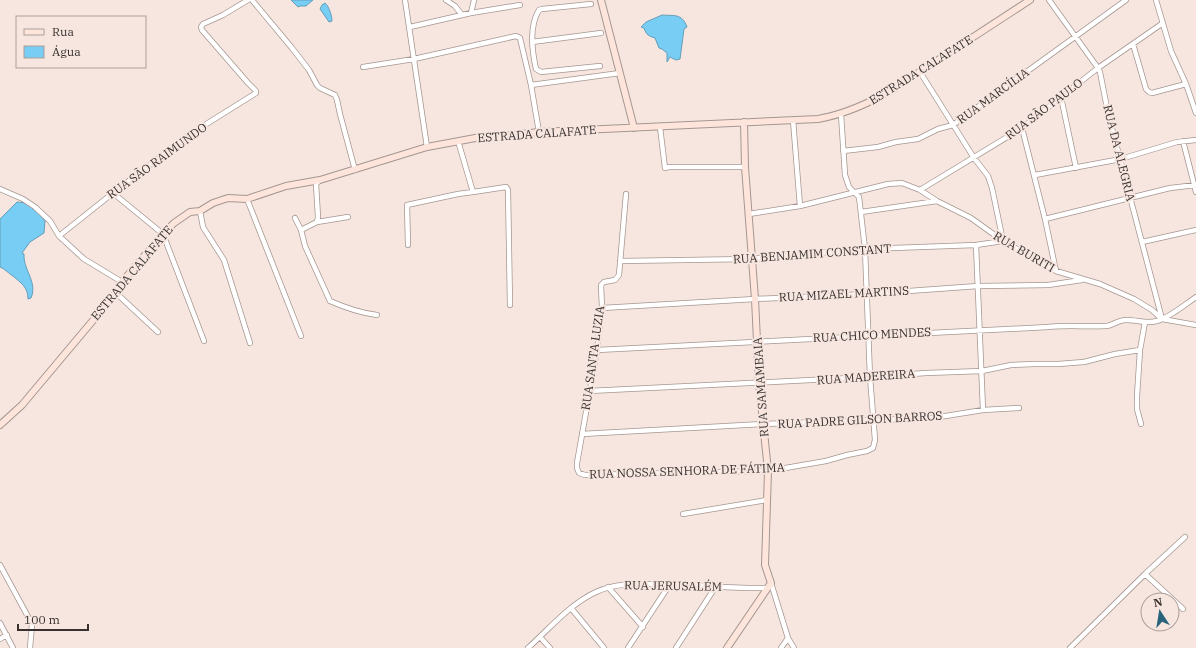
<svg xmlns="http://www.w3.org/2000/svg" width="1196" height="648" viewBox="0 0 1196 648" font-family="'IBM Plex Serif',serif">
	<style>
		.water { fill: #77cdf4; stroke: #649eb9 }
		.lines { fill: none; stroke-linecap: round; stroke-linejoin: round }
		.street-casing { stroke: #a59690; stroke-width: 6 }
		.secondary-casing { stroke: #a59690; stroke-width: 8 }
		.street { stroke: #fff; stroke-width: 4.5 }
		.secondary { stroke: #fde5dc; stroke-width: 6 }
		.labels { text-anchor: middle; stroke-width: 4; stroke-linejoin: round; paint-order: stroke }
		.street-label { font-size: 12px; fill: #38312f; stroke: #f7e6e0 }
	</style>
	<rect width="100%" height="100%" fill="#f7e6e0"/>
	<path class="water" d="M291,0H313L306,6H300L298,7Z
		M325,3C329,6 332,16 332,21L329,22L320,9L322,5Z
		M662,15C674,16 682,13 687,27L684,29L680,59L676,60L670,57L667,62V53L662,49L659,48L655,38C649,36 646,35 644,28L641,27L646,22Z
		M17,202L27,203L41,215L45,221L44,233L30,242L22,253L24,254C23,270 38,282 31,298L28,299C28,287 21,283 13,276C8,273 5,269 0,267V219Z"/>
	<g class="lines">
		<g class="street-casing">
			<path id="street" d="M252,0L292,48L309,70L317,85L320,88L335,95L337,100L340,114L355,170
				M405,0L427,147
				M446,0L455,6L462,15
				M1049,0L1098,68L1100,72L1108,113L1162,319
				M1156,0L1171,51L1186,84L1196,113
				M591,4L542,9L539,10C529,26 532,51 536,69L541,72L600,66
				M471,13L474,0
				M410,27L471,13L520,5
				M532,42L601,33
				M1133,44L1146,89L1149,92L1152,93L1186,84
				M363,67L414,59L516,36L520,38L531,85L539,132
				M531,85L620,73
				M1061,97L1076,168
				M793,120L800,206
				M660,127L665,168L669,167H745
				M1022,128L1045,219L1056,271
				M458,141L473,192L506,187L508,190L510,305
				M1183,141L1196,192
				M843,151L878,147L896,142L918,139L938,129L953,125L1126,0
				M1035,175L1121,159L1177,142L1196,140
				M320,180L316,184L318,217L317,222L301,230L305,246L330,301C346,308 360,313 377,315
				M0,189L23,199L35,207L50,221L59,236L84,259L122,282
				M920,190L1022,128L1098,68L1163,23
				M113,193L163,234L204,341
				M626,194L619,275L615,280L604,282L601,285L602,308L597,350L577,463V468L579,473L585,475L768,471L826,461L847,455L867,451L873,448L875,440L870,377L865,249L859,197L849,187L845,175L841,114
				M247,199L301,336
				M200,211L203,227L224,260L250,343
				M861,212L937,201
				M749,214L800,206L888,184L902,183L920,190L937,201L971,218L1003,241L1056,271L1100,284L1134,299L1152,310L1162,319L1196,325
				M295,218L301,230
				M1045,219L1170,188L1196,185
				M317,222L348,217
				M59,236L113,193L192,133L256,93V91L248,83L202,30L201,27L203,24L223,15L248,0
				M1142,242L1196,230
				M408,245L407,205L458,194L473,192
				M976,245L983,410
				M620,261L751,259L865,249L976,245L1003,241L992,188L988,176L974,158L920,72
				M116,293L158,332
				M602,308L755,299L867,294L978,286L1048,285L1082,280
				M597,350L1048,327C1068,325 1087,327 1106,326C1113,326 1117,320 1126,320C1137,320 1146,324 1157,321C1171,317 1184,305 1196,297
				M589,391L870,377L926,373L982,371L1011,365L1034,364H1058L1084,362L1115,354L1140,350
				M1141,424L1137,409V396L1140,350L1145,322
				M582,434L763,424L933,418L983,410L1019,408
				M683,514L767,500
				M0,565L32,624L30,648
				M1145,574L1183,609
				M771,583L788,638L794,648
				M608,587L643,627
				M571,608L604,648
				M0,623L13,648
				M540,637L550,648
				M0,639L7,635
				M528,648C550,628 570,604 596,592C615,583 634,584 653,584C691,584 729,589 767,588
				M628,648L670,584
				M676,648L716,586
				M781,648L788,638
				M1070,648L1145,574L1185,537"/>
		</g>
		<g class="secondary-casing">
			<path id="secondary" d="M601,0L634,128
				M0,425L22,405L116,293L122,282L163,234L174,223L190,212L200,211L213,203L228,198L247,199L286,186L320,180L427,147L486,136H504L539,132L818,119C846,114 870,103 895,88L1030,0
				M727,648L771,583L765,565L768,471L759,383L755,299L745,167L744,122"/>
		</g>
		<use href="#street" class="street"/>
		<use href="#secondary" class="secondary"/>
	</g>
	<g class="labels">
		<g class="street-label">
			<text transform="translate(921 70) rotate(-32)" y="4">ESTRADA CALAFATE</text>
			<text transform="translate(993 96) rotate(-36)" y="4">RUA MARCÍLIA</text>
			<text transform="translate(1044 109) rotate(-37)" y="4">RUA SÃO PAULO</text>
			<text transform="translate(537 134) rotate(-4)" y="4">ESTRADA CALAFATE</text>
			<text transform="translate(1119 153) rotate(76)" y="4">RUA DA ALEGRIA</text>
			<text transform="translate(157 161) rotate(-36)" y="4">RUA SÃO RAIMUNDO</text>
			<text transform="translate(1024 252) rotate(30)" y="4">RUA BURITI</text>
			<text transform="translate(812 254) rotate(-4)" y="4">RUA BENJAMIM CONSTANT</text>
			<text transform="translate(132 273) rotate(-50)" y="4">ESTRADA CALAFATE</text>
			<text transform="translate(844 294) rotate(-3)" y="4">RUA MIZAEL MARTINS</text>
			<text transform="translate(872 335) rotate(-3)" y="4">RUA CHICO MENDES</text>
			<text transform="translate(593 358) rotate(-82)" y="4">RUA SANTA LUZIA</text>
			<text transform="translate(866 377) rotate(-4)" y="4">RUA MADEREIRA</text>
			<text transform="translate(761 387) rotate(-94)" y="4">RUA SAMAMBAIA</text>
			<text transform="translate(860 420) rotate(-3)" y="4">RUA PADRE GILSON BARROS</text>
			<text transform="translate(687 471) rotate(-2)" y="4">RUA NOSSA SENHORA DE FÁTIMA</text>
			<text transform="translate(673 586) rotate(1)" y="4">RUA JERUSALÉM</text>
		</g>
	</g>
	<rect x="16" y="16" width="130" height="52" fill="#f7e6e0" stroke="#ab9e99"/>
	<rect x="24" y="29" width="20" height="6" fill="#fde5dc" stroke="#ab9e99"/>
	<text x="52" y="36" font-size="12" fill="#38312f">Rua</text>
	<rect x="24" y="46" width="20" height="12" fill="#77cdf4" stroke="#ab9e99"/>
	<text x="52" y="56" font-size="12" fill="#38312f">Água</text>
	<g transform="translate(1160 612) rotate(348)"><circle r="19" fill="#f7e6e0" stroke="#ab9e99"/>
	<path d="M0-3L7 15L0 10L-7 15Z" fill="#29637c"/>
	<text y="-6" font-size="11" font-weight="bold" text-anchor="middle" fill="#38312f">N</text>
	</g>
	<path d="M18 624v6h70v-6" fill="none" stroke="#38312f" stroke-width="2"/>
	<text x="24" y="624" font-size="12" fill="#38312f" stroke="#f7e6e0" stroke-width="3" paint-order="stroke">100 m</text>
</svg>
